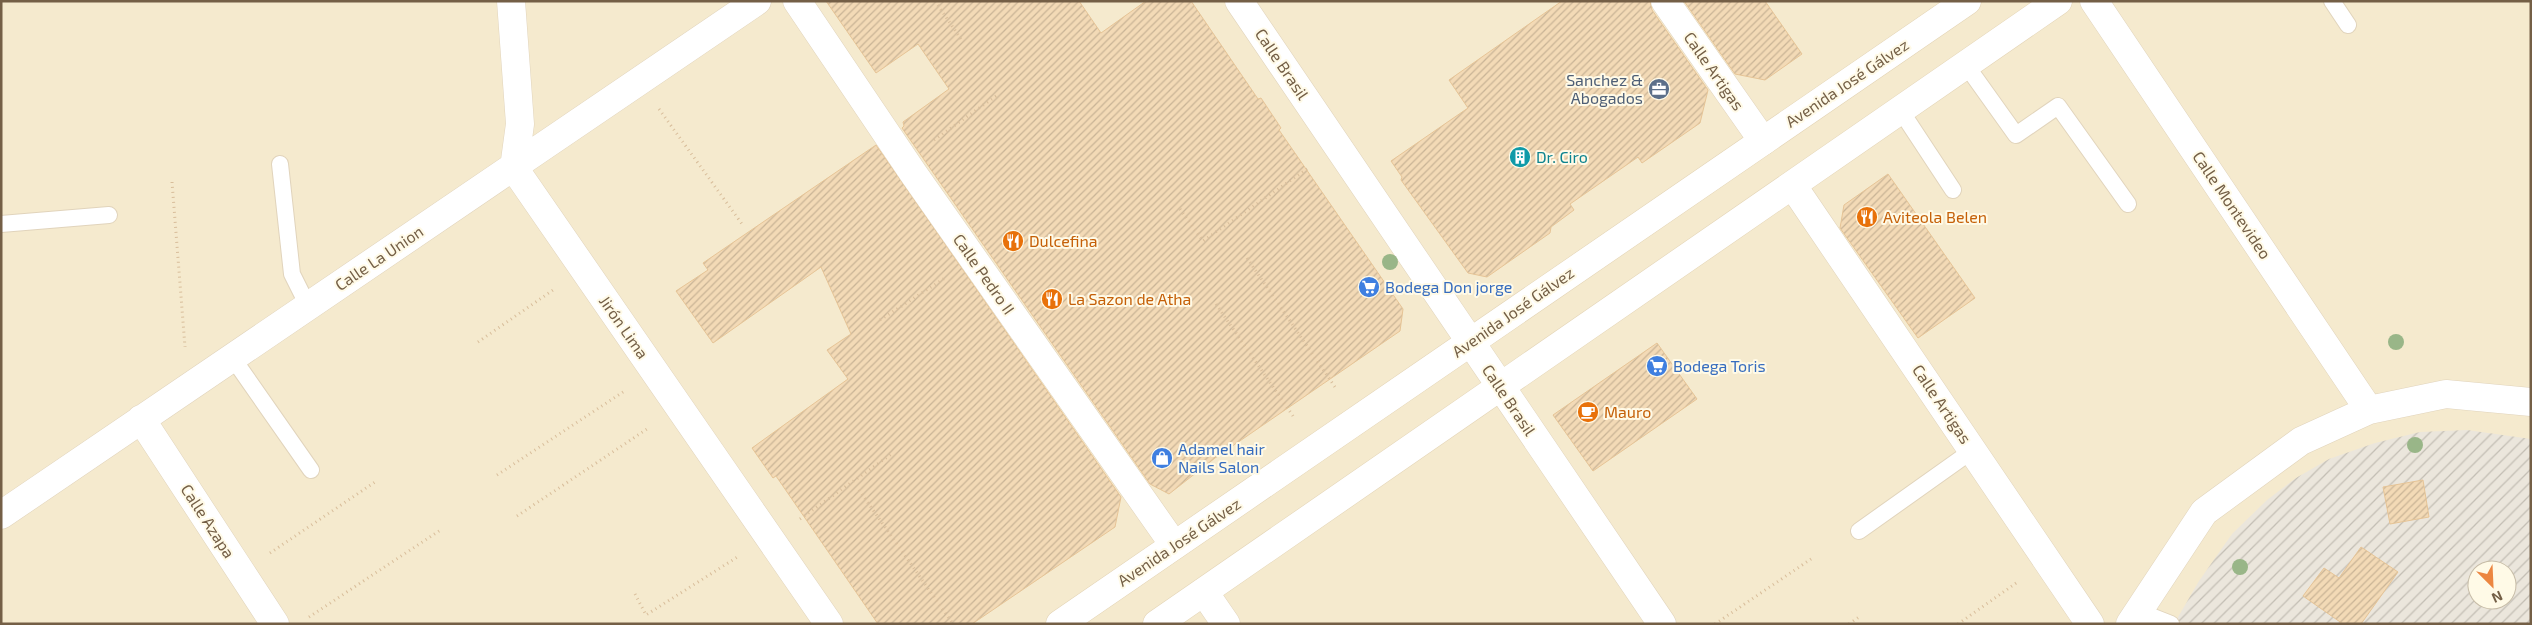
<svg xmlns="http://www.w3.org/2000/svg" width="2532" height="625" viewBox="0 0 2532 625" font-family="'Exo 2',sans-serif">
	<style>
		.residential { fill: #f5eace; fill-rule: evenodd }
		.industrial { fill: url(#industrial-furrows); fill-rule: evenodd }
		.building { fill: url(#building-hatch); stroke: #e6c496 }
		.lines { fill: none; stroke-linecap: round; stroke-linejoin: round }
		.service-casing { stroke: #e1d4bc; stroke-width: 18 }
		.minor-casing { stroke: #e1d4bc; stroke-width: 29 }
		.secondary-casing { stroke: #e3d4b6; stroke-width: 29 }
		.path { stroke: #d8bd9a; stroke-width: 3; stroke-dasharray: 1 4; stroke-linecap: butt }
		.service { stroke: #fff; stroke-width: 16 }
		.minor { stroke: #fff; stroke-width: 28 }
		.secondary { stroke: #fff; stroke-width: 28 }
		.tree { fill: #99b688 }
		.labels { text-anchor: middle; stroke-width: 4; stroke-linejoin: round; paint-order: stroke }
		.street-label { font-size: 16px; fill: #745f46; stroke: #fffae7 }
		.service-label { font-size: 16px; fill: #4e5e75; stroke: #fffae7; text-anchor: end }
		.culture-label { font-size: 16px; fill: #0d838f; stroke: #fffae7; text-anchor: start }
		.food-label { font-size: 16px; fill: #c56008; stroke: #fffae7; text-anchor: start }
		.shop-label { font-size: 16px; fill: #366cbe; stroke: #fffae7; text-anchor: start }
	</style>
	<defs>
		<pattern id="industrial-furrows" width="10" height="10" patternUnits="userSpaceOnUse" patternTransform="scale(1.25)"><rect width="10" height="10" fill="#ebe6dc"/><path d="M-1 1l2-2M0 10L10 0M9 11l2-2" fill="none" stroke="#c3beb4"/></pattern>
		<pattern id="building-hatch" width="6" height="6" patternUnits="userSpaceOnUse" patternTransform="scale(1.25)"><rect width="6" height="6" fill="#f3dab6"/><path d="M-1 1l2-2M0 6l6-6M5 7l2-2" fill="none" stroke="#c9b496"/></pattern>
	</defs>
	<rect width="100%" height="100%" fill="#fdf7e0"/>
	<path class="residential" d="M1,1H2531V624H1ZM2477,570H2507V600H2477Z"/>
	<path class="industrial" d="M2467,430L2531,439V624H2174L2199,581L2232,534L2267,500L2296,478L2329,459L2375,443L2420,432ZM2477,570H2507V600H2477Z"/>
	<path class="building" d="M826,1H1079L1101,33L1146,1H1191L1258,99L1261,98L1281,128L1279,130L1403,309L1400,331L1215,458L1169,494L1150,484L902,128L904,126L903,122L949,89L918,44L876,73Z
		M1562,1H1650L1652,10L1708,90L1700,123L1642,163L1638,157L1570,204L1574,210L1551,227L1550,233L1487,277L1468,273L1401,180L1402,177L1391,161L1468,108L1449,80Z
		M1684,1H1765L1802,54L1765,80L1735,74Z
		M876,145L1121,497L1115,527L972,624H878L776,476L773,478L752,448L848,379L827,350L851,334L821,267L713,343L676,291L708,270L703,263Z
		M1888,174L1975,298L1918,338L1840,228L1844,205Z
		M1657,343L1697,399L1593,471L1553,415Z
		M2423,480L2429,517L2390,524L2383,487Z
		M2361,547L2398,572L2361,624H2343L2303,596L2324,568L2339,578Z"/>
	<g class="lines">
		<g class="service-casing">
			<path id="service" d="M2332,1L2348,25
				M1966,65L2016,135L2058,106L2128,204
				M1901,111L1953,190
				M280,164L292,274L308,306
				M1,224L109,215
				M232,357L311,470
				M1859,531L1973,450
				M2138,611L2171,624"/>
		</g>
		<g class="minor-casing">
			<path id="minor" d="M511,1L520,124L514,168L829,624
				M797,1L913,173L1174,545
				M1239,1L1662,624
				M1665,1L1763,141
				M2094,1L2369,410
				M1793,186L2090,624
				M141,419L275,624
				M1,515L757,1
				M1204,592L1226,624
				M2130,624L2204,512L2301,441L2369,410L2446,394L2531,402"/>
		</g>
		<g class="secondary-casing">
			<path id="secondary" d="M1060,624L1967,1
				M1157,624L2058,1"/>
		</g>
		<path class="path" d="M935,1L963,42
			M659,109L742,224
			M934,140L999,94
			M172,182L185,347
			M1180,209L1203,241L1310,167
			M1247,258L1335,387
			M1216,304L1293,416
			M880,320L945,278
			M478,342L556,288
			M497,475L626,390
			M859,490L953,624
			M517,516L650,427
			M800,519L893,453
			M270,553L375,482
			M635,594L646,615L739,556
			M309,617L442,529
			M1715,624L1814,557
			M1849,624L1859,617
			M1958,624L2019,581"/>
		<use href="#service" class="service"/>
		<use href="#minor" class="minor"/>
		<use href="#secondary" class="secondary"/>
	</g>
	<g class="tree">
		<circle cx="1390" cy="262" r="8"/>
		<circle cx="2396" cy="342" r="8"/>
		<circle cx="2415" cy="445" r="8"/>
		<circle cx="2240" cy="567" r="8"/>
	</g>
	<defs>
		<g id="office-disc" transform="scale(1.125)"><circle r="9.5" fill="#5c6f8a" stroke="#fffae7"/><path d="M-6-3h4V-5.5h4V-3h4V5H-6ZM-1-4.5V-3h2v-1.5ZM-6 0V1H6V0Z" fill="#fff"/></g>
		<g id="building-disc" transform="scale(1.125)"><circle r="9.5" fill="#0f9aa8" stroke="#fffae7"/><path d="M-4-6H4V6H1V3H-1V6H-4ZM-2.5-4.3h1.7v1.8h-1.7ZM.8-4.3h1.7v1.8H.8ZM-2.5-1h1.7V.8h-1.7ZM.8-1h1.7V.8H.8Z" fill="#fff"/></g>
		<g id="restaurant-disc" transform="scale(1.125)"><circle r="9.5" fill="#e8710a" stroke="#fffae7"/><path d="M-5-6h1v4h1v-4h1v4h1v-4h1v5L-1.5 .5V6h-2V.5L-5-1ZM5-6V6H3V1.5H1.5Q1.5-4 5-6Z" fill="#fff"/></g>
		<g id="supermarket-disc" transform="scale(1.125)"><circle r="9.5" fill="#3f7fe0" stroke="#fffae7"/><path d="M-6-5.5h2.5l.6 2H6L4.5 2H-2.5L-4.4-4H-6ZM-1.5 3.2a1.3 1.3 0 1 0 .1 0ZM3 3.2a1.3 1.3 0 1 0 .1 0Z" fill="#fff"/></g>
		<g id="cafe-disc" transform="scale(1.125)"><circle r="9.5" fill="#e8710a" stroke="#fffae7"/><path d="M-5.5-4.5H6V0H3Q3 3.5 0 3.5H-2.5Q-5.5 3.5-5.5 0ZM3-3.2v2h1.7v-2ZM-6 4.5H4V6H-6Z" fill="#fff"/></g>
		<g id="shop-disc" transform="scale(1.125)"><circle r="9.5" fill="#3f7fe0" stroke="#fffae7"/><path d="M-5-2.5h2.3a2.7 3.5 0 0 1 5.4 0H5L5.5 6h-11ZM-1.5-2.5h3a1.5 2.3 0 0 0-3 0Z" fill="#fff"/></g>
	</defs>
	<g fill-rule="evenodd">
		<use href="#office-disc" x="1659" y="89"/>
		<use href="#building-disc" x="1520" y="157"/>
		<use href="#restaurant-disc" x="1867" y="217"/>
		<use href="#restaurant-disc" x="1013" y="241"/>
		<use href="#supermarket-disc" x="1369" y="287"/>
		<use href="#restaurant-disc" x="1052" y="299"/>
		<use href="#supermarket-disc" x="1657" y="366"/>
		<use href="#cafe-disc" x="1588" y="412"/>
		<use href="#shop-disc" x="1162" y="458"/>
	</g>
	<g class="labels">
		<g class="street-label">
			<text transform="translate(1282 64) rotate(56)" y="6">Calle Brasil</text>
			<text transform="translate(1714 71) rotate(55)" y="6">Calle Artigas</text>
			<text transform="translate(1847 83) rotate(-34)" y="6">Avenida José Gálvez</text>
			<text transform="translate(2232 205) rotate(56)" y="6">Calle Montevideo</text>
			<text transform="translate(379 258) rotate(-34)" y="6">Calle La Union</text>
			<text transform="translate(984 274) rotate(55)" y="6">Calle Pedro II</text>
			<text transform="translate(1513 312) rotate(-35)" y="6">Avenida José Gálvez</text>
			<text transform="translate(624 327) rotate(55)" y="6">Jirón Lima</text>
			<text transform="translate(1509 400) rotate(56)" y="6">Calle Brasil</text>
			<text transform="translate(1942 404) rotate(56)" y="6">Calle Artigas</text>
			<text transform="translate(208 521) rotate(57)" y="6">Calle Azapa</text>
			<text transform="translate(1179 542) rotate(-34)" y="6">Avenida José Gálvez</text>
		</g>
		<g class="service-label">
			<text x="1643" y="86">Sanchez &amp;<tspan x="1643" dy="18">Abogados</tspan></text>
		</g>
		<g class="culture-label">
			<text x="1536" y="163">Dr. Ciro</text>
		</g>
		<g class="food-label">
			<text x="1883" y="223">Aviteola Belen</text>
			<text x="1029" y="247">Dulcefina</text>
			<text x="1068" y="305">La Sazon de Atha</text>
			<text x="1604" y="418">Mauro</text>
		</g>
		<g class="shop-label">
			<text x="1385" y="293">Bodega Don jorge</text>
			<text x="1673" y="372">Bodega Toris</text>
			<text x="1178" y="455">Adamel hair<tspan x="1178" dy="18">Nails Salon</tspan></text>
		</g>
	</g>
	<rect width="2532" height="625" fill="none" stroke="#745f46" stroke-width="5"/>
	<g transform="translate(2492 585) rotate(156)"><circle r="24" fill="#fffae7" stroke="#c7bca7"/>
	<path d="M0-4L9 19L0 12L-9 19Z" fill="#ec8640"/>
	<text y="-8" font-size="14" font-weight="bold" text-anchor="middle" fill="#745f46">N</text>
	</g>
</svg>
